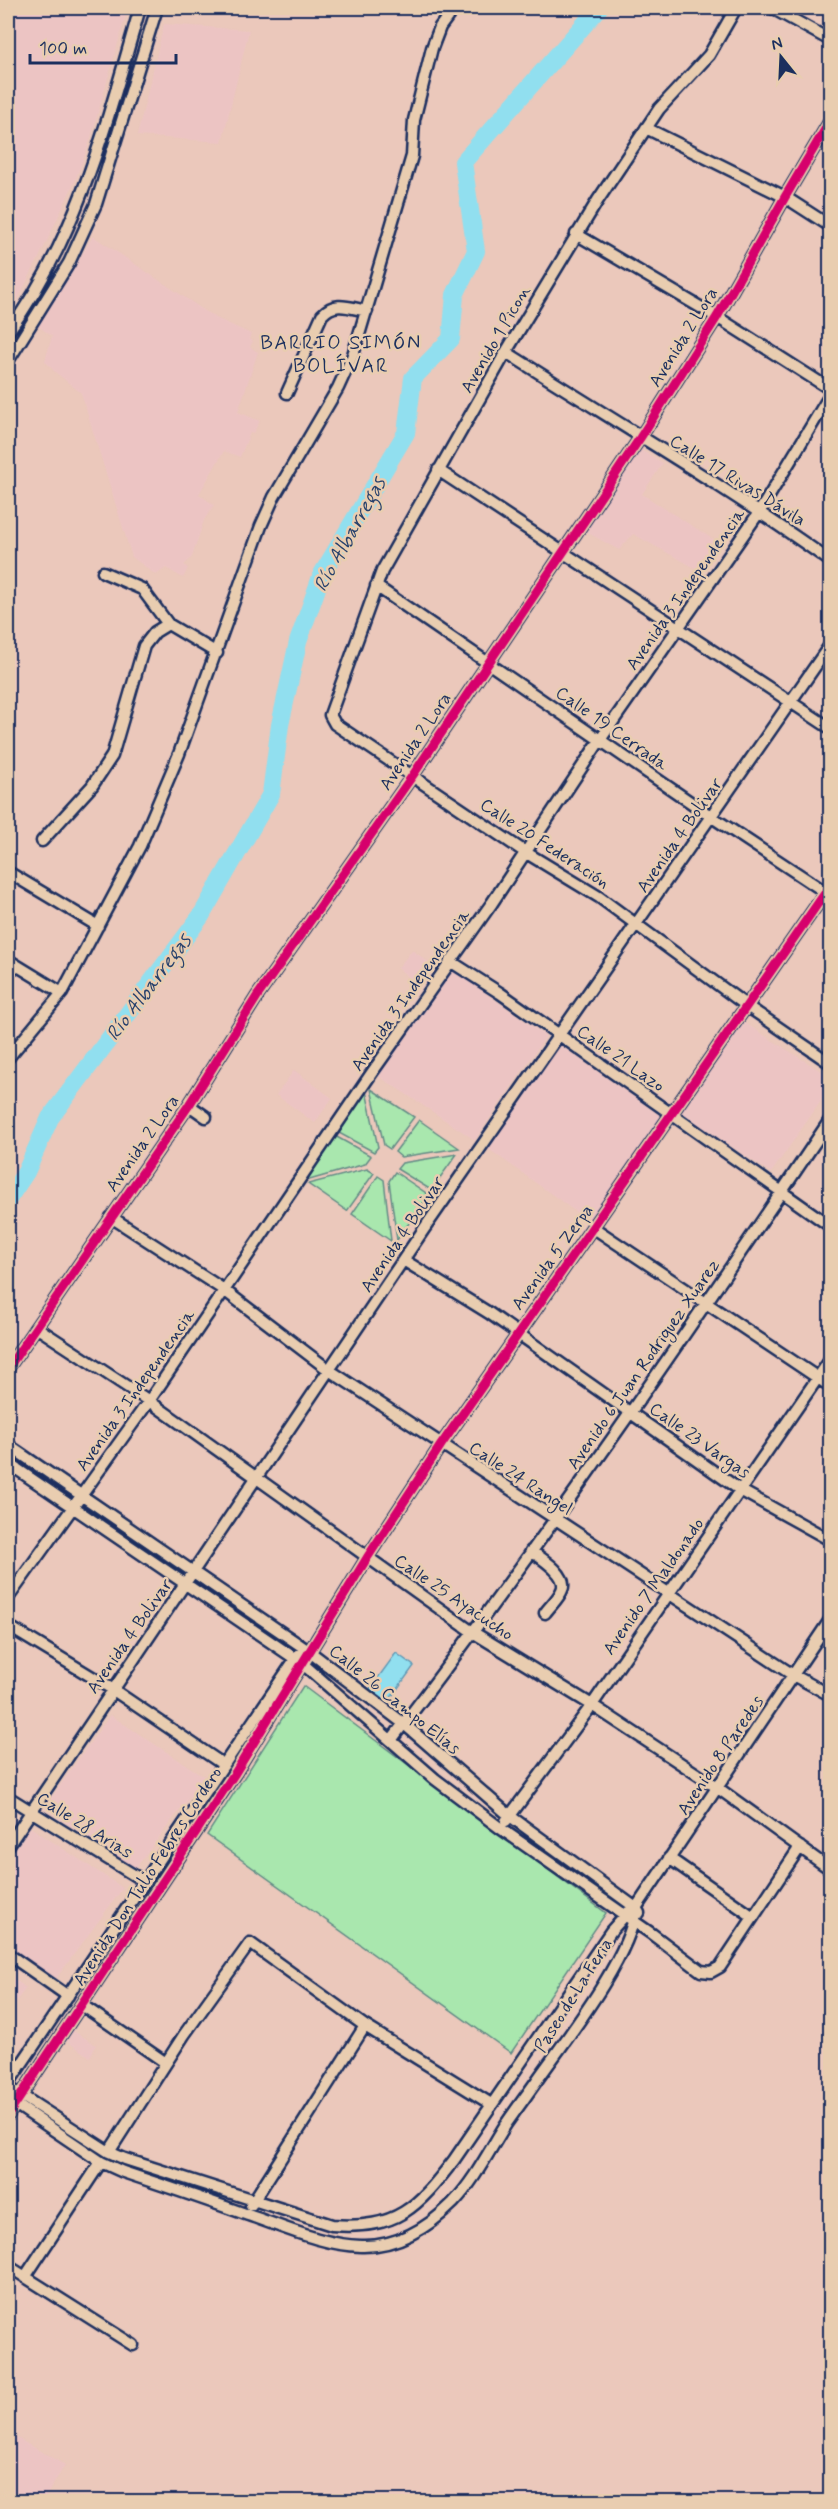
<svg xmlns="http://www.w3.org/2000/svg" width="838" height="2509" viewBox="0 0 838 2509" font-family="Mynerve,sans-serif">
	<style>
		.built { fill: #ecc4c3 }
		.green { fill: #a9e7ae; stroke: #628b86; stroke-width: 1.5 }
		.water { fill: #91dfef; stroke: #6299b5; stroke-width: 1.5 }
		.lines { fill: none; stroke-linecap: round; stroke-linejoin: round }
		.river { stroke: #91dfef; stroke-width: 18 }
		.minor-casing { stroke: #1b2f5e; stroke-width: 15 }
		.minor { stroke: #e9cdb0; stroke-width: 10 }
		.cycleway-casing { stroke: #e9cdb0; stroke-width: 13 }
		.cycleway { stroke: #d6006c; stroke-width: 9 }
		.labels { text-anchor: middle; stroke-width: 5; stroke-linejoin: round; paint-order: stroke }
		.street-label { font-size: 18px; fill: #1b2f5e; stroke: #e9cdb0 }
		.neighbourhood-label { font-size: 20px; letter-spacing: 1.5px; fill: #1b2f5e; stroke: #e9cdb0 }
		.water-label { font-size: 20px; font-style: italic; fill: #27416c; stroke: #e9cdb0 }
	</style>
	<rect width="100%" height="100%" fill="#ebc8bb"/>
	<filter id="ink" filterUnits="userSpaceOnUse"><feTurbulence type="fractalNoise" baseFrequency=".0167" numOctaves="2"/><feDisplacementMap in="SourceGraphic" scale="12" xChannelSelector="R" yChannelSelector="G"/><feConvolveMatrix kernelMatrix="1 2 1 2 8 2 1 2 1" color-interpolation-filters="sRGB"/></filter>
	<g filter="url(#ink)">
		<path class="built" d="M8,8H128L90,141L75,181L38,260L8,318Z
			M164,24L249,30L222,142L137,136Z
			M93,236L214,317L251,334L249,339L253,341L250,347L258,352L238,412L260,421L253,433H250L240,457L224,451L199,494L214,505L204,520L192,557L184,565L188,568L183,578L166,568L156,575L132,557L81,393L54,371L45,361L52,336L38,326Z
			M639,449L663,463L642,494L719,543L697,569L633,534L619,550L581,529Z
			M412,950L430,963L416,984L398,968Z
			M445,964L546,1036L475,1140L371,1071Z
			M742,1021L830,1077V1088L771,1173L678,1110Z
			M550,1038L661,1116L590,1222L479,1142Z
			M294,1070L332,1098L315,1123L276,1095Z
			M110,1715L205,1777L135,1869L44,1808Z
			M30,1827L123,1888L55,1980L8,1948V1860Z
			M8,1974L26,1988L8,2012Z
			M69,2028L96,2045L90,2057L62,2038Z
			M8,2433L65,2465L43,2501H8Z"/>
		<path class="green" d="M371,1089L414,1117L390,1149L384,1145Z
			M366,1091L378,1147L374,1152L339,1133Z
			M419,1120L459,1148L401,1157L395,1152Z
			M335,1136L371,1156L365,1164L306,1181Z
			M457,1154L431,1190L397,1169L402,1163Z
			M367,1169L374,1173L347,1211L308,1184Z
			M395,1172L429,1195L397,1240L389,1181Z
			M378,1176L384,1180L391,1241L352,1214Z
			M303,1686L606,1913L511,2053L207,1835Z"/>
		<path class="water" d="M396,1653L414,1666L387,1703L369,1690Z"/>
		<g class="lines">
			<path class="river" d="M8,1199L26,1172L50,1118L201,916L271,794L280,725L298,642L322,574L406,433L413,378L451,339L455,295L476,251L463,162L599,8"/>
			<g class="minor-casing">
				<path id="minor" d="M736,8L709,55L659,109L598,200L506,352L382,571L330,715L335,724L525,852L599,897L747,1006L830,1063
					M772,8L830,40
					M646,128L785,197L830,226
					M576,234L717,317L830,389
					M8,332C78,238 108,118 140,8
					M506,352C614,421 725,486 830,561
					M8,361L69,263L96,204L157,8
					M287,393L322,315C335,300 350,308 367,311
					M438,470L830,728
					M103,572L142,589L168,624L217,653
					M376,586L712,817L830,895
					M42,841L92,786L112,756L144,646L155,632L168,624
					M8,872L98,926
					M8,960L62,993
					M450,961L500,993L830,1226
					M8,1058L62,993L140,846L179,754L261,526L274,497L338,388L353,355L412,156L414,120L432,48L440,27L454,8
					M189,1105L206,1117
					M111,1217L224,1290L329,1370L793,1675L830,1695
					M594,1228L830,1386
					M405,1261L489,1313L740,1490L830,1540
					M36,1327L149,1401L471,1631L592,1705L718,1788L830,1869
					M8,1368L189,1105L258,995L413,775L640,438L717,317L785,197L830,121
					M8,1445L310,1652L403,1723L510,1816L636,1908L639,1913
					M8,1463L303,1664L435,1779L500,1828L652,1934L701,1971L711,1972L720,1967L800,1847
					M531,1551C541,1558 569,1575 562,1590C559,1598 550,1606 545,1613
					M8,1598L149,1401L371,1074L492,903L600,740L760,511L830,395
					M8,1626L112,1689L224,1765
					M392,1739C546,1539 689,1330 830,1120
					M8,1797L145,1882
					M506,1821L592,1705L830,1360
					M8,1846L424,1229L830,645
					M669,1858L752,1916
					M8,1954L68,1996
					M82,2005L166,2063
					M8,2084L298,1655
					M8,2087L109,2152L125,2159L332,2225C397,2230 417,2208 454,2160L611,1931L628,1912
					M8,2099L101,2162L123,2172C165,2186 207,2200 248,2215C284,2227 322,2245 361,2246C397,2247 429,2227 453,2203C475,2180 489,2151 506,2124C517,2108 529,2092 540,2076C570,2034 630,1957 636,1908L830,1620
					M8,2115L235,1773L367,1558L441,1445L830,886
					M109,2152L184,2035L250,1943L365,2026L491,2104
					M251,2205L365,2026
					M8,2266L133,2345
					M25,2277L101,2162"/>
			</g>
			<use href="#minor" class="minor"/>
			<g class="cycleway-casing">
				<path id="cycleway" d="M8,1368L189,1105L258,995L413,775L640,438L717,317L785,197L830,121
					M8,2115L235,1773L367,1558L441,1445L830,886"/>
			</g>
			<use href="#cycleway" class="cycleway"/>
		</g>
	</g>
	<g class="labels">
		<g class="street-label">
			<text transform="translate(683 337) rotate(-58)" y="6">Avenida 2 Lora</text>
			<text transform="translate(495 339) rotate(-60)" y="6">Avenido 1 Picon</text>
			<text transform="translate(738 480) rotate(32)" y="6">Calle 17 Rivas Dávila</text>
			<text transform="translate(685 589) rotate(-55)" y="6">Avenida 3 Independencia</text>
			<text transform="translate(612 728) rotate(35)" y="6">Calle 19 Cerrada</text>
			<text transform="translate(415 741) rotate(-56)" y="6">Avenida 2 Lora</text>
			<text transform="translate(679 835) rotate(-55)" y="6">Avenida 4 Bolivar</text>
			<text transform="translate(545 843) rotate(33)" y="6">Calle 20 Federación</text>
			<text transform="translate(410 990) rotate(-55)" y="6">Avenida 3 Independencia</text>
			<text transform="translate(621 1058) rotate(35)" y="6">Calle 21 Lazo</text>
			<text transform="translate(142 1143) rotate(-55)" y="6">Avenida 2 Lora</text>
			<text transform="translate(402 1234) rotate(-56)" y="6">Avenida 4 Bolivar</text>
			<text transform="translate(552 1257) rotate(-54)" y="6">Avenida 5 Zerpa</text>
			<text transform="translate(643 1364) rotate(-55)" y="6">Avenido 6 Juan Rodriguez Xuarez</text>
			<text transform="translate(135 1390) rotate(-55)" y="6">Avenida 3 Independencia</text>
			<text transform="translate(700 1440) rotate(35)" y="6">Calle 23 Vargas</text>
			<text transform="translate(521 1478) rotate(33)" y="6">Calle 24 Rangel</text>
			<text transform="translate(653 1586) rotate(-55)" y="6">Avenido 7 Maldonado</text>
			<text transform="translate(454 1597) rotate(34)" y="6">Calle 25 Ayacucho</text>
			<text transform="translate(129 1636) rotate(-55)" y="6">Avenida 4 Bolivar</text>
			<text transform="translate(395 1699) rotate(39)" y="6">Calle 26 Campo Elías</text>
			<text transform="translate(720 1755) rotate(-56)" y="6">Avenido 8 Paredes</text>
			<text transform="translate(85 1825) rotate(32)" y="6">Calle 28 Arias</text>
			<text transform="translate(147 1876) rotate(-57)" y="6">Avenida Don Tulio Febres Cordero</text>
			<text transform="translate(573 1995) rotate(-58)" y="6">Paseo de La Feria</text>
		</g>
		<g class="neighbourhood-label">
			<text x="341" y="349">BARRIO SIMÓN<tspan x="341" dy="23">BOLÍVAR</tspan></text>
		</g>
		<g class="water-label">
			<text transform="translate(349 534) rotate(-61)" y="7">Río Albarregas</text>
			<text transform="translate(148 987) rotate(-53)" y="7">Río Albarregas</text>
		</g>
	</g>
	<rect width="838" height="2509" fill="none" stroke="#e9cdb0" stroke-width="30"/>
	<rect x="15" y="15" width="808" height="2479" fill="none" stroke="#1b2f5e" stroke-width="2" filter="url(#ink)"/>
	<g transform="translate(781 57) rotate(342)" stroke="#e9cdb0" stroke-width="4.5" paint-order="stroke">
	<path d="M0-4.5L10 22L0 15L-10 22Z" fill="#1b2f5e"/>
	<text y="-9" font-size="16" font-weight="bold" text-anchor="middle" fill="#1b2f5e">N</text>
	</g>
	<path d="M30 54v9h146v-9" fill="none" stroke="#1b2f5e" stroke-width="3"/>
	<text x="39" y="54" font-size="18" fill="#1b2f5e" stroke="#e9cdb0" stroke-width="4.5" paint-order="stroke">100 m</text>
</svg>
